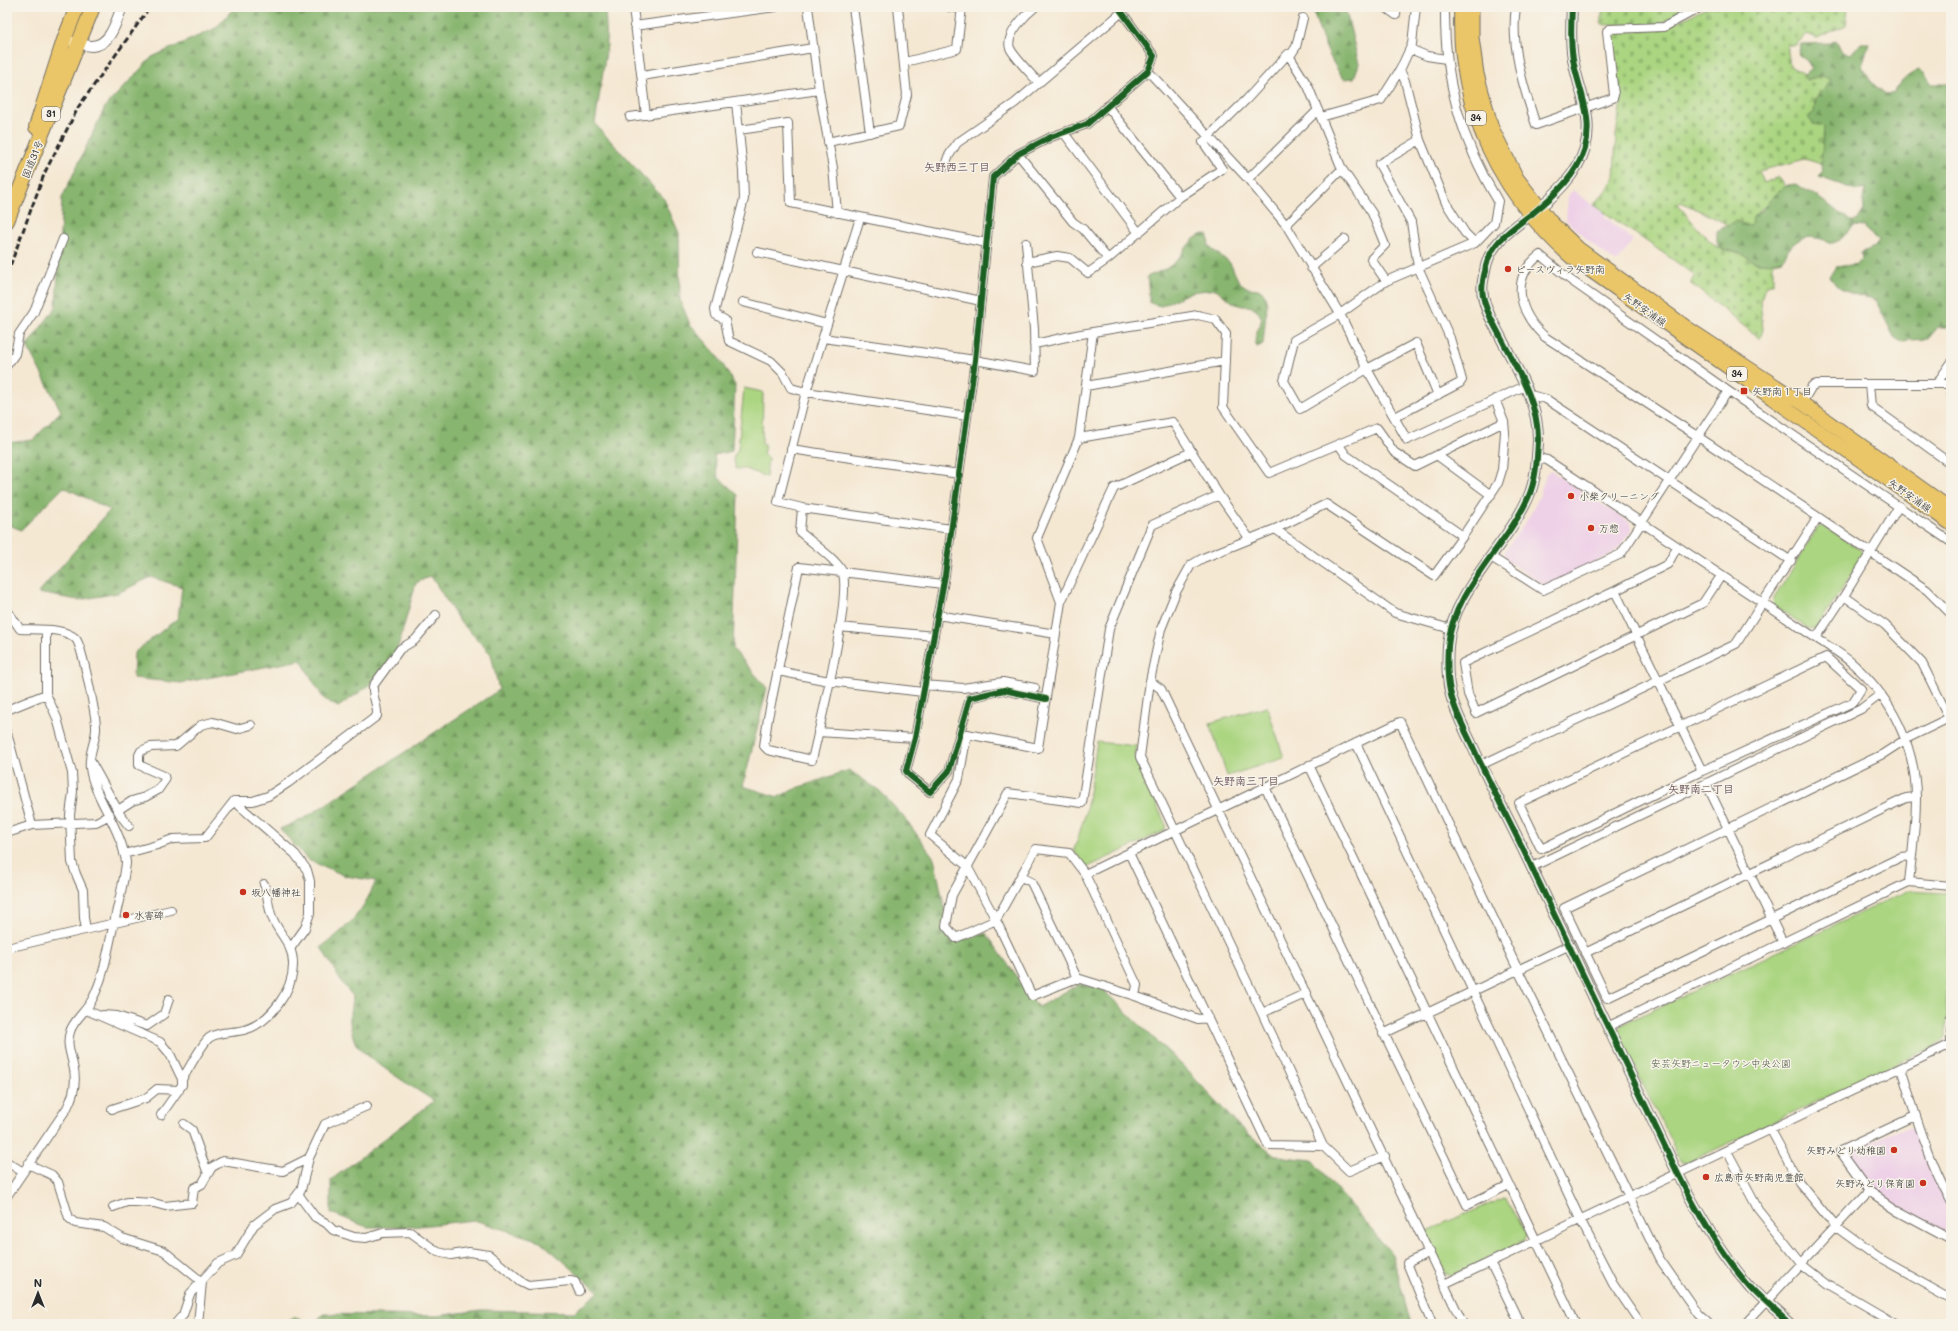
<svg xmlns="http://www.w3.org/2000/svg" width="1958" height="1331" viewBox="0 0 1958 1331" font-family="Mali,'Klee One',sans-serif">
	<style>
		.built { fill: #eed0e7 }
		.forest { fill: url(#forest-firs); stroke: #5a704d }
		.cemetery { fill: url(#cemetery-stones); stroke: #6b8056 }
		.green { fill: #abd581; stroke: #6b8056 }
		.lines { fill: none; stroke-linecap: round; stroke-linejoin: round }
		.minor-casing { stroke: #726d66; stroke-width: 10 }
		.tertiary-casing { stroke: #726d66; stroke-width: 12 }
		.primary-casing { stroke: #726d66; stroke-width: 15 }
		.trunk-casing { stroke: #726d66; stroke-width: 16 }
		.minor { stroke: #fff; stroke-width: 8 }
		.tertiary { stroke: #fff; stroke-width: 10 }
		.primary { stroke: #eac669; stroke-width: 13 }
		.trunk { stroke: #eac669; stroke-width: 14 }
		.rail { stroke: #2b2b2b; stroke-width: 3; stroke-dasharray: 6 3; stroke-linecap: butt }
		.cycleway-casing { stroke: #f7f3e8; stroke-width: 8 }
		.cycleway { stroke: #1b5e20; stroke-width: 6 }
		.poi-dot { fill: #c8321e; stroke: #f7f3e8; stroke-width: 1.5 }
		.labels { text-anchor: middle; stroke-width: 3; stroke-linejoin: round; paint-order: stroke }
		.shield { fill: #f7f3e8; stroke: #686764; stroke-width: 1 }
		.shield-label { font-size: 9px; font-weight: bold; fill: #2b2b2b }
		.street-label { font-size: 10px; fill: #2b2b2b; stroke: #f7f3e8 }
		.poi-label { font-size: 10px; fill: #2b2b2b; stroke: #f7f3e8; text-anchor: start }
		.park-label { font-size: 10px; fill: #4b5640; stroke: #f7f3e8 }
		.neighbourhood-label { font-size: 11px; font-weight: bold; fill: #6c575f; stroke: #f7f3e8 }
	</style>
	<defs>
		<pattern id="forest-firs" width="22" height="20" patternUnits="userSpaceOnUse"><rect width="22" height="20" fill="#88b66f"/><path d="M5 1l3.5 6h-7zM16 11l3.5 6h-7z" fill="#6f945b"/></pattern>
		<pattern id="cemetery-stones" width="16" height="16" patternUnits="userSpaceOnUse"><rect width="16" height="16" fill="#abd581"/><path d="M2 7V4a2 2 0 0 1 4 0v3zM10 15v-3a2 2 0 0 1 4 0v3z" fill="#93b770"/></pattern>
	</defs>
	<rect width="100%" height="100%" fill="#f7f3e8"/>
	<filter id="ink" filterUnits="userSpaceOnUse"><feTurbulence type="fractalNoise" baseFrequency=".025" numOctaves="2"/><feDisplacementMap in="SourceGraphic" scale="8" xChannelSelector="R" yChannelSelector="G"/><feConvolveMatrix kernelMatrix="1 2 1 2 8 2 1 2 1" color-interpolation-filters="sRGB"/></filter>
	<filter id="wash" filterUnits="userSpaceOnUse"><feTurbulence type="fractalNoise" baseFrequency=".012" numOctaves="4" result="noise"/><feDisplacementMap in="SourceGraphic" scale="16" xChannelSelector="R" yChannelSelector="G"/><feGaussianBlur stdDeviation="0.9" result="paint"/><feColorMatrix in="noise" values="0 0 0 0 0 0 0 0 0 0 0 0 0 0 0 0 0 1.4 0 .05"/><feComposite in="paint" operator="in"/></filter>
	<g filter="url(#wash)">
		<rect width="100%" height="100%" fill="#f5e8d3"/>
		<path class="built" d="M1573,190L1605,214L1604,216L1633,240L1617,263L1593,245L1566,220L1568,196Z
			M1551,471L1631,523L1632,530L1614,553L1550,584H1542L1506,560L1504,552L1529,517L1539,497L1546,474Z
			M1908,1127L1913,1129L1939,1189L1951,1212V1234H1947L1899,1207L1865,1178L1847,1158L1850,1151Z"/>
		<path class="forest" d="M235,7H605L607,45L595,124L664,199L679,233L680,300L690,324L717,355L735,385L732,451L714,455L718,477L738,495L733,649L767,688L743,786L778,797L797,788L849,770L880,791L907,821L934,858L952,943L986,933L1038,1007L1079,984L1102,989L1183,1066L1240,1127L1276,1156L1312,1160L1392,1254L1411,1324H313L323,1314L437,1316L481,1310L574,1312L599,1292L540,1241L474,1220L411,1227H367L331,1213V1180L434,1101C418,1090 361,1056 355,1042C348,1024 349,1014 353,996L342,983L321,947C350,926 362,913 376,881L346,876L308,860L280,829L305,818L499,690L491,654L458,619L431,576L416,583L396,654L367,687L338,707L323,698L301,660L181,683L133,678L134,653L178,618L182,587L151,577L118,593L78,600L38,593L110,510L64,487L21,530L7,524V443L33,440L61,411L27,346L56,307L62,198L105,107L152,57L216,28Z
			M1312,7H1345L1359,64L1354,78L1344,79C1328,59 1319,31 1312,7Z
			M1836,40L1842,52L1851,54L1860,43H1869L1862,66L1873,84L1887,95L1894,93C1900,82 1907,75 1919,70L1925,74L1932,84H1951V327H1938L1928,339L1909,340L1903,343L1894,337L1875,299C1856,295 1840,293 1829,276L1836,267L1857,264L1862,259L1861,253L1874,247L1878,240L1867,231L1865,227L1854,226L1840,240L1833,243C1808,233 1794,235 1783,260L1765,264L1748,260L1736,252L1723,250L1717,243V231L1735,221L1753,217L1762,210L1777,191L1788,185L1796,184L1819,198L1851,221H1857L1864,210L1863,200L1865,188L1856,190L1819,177L1823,170L1820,158L1824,126L1813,124L1808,117L1814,112C1815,102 1815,96 1824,90L1821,76L1805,80V75L1812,69L1807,61L1798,54L1801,44L1830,43Z
			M1204,234L1208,235L1209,247L1230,263L1239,282L1248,288L1258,289L1264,293L1267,304L1263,344L1257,347C1252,339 1259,327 1262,319C1253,299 1249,311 1234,303C1228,299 1222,294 1216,289L1191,292L1161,306L1150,303L1147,277C1155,273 1166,270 1173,264C1185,254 1188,238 1204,234Z
			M294,1316L308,1324H284Z"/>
		<path class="cemetery" d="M1604,7H1693L1660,24L1604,25L1600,22Z
			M1708,7H1848L1846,25L1817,38L1806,34L1796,45H1787L1790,66L1805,75L1806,80L1821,76L1830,78L1824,90L1818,95L1815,99L1814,112L1808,117L1813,124L1824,126L1821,164L1805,159L1759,171L1764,183L1778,177L1785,185L1753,217L1750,226L1735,221L1729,225L1681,202L1678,205C1691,219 1704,239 1721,249C1726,252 1731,250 1736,252C1751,258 1754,267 1773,262V283L1766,286L1760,301L1763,329L1760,339L1690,283L1695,275L1594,205L1614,180L1616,135L1621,102L1611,35L1613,32L1662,29Z"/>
		<path class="green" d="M744,388L763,392L762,444L765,446L763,454L768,458L766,477L746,469H736L733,458L738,449Z
			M1824,526L1862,551L1863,558L1816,628L1809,629L1774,605L1773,600L1818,527Z
			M1267,706L1284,758L1227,776L1210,723Z
			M1097,742L1137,746L1135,758L1166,825L1164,831L1088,867L1082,864L1074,850L1086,812Z
			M1907,891L1946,893L1950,896L1947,929L1946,1037L1941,1043L1687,1163L1681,1162L1617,1032L1621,1025Z
			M1504,1198L1507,1199L1527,1235L1525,1241L1451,1276L1445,1273L1425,1231Z"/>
	</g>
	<g filter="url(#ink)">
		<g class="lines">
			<g class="minor-casing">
				<path id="minor" d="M633,7L646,115
					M808,7L819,90L833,168L837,213
					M853,7L870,133
					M949,7L962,9
					M1035,7C1026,14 1005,35 1010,48C1014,57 1032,75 1039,83
					M1385,7L1396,15L1397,7
					M1445,7C1444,80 1460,139 1498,201L1494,223L1475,243
					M1516,7C1510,46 1524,89 1536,125L1613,98L1614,95L1607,31L1609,29L1664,27L1701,7
					M634,26L776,7
					M1410,49L1427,56L1446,59
					M1290,56L1296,47L1303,18
					M905,62L957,49L962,7
					M1400,70L1405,81L1420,140L1446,203L1465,233L1475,243L1386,281L1340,314L1294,340L1284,381L1300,409L1367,369L1416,343L1438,395
					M1148,71L1248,179L1286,225L1340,314L1367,369L1407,440L1525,386
					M642,76L813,48
					M736,102L743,171L744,199L715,309L716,315L725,320L729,341L771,361L783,373L791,388L806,392L967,416
					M1107,106L1180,197
					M630,117L819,90
					M1321,117L1381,100L1400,70L1412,44L1416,7
					M739,130L788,123L791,203L987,243
					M1064,133L1139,233
					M828,142L899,126L907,95L898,7
					M1018,154L1073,222L1083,229L1108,259
					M945,166L948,157L957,143L1015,103L1122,12
					M1248,179L1318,110
					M860,218L806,392L778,502L802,508L951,529
					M1286,225L1342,169
					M757,252L981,301
					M1027,262L1057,256L1070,258L1088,273L1108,259L1180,197L1222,169L1203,142L1247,99L1288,54L1308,86L1342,169L1372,213L1385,245L1371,259L1386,281
					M1311,268L1345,239
					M743,302L827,324
					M823,338L975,360L1035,371L1034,329L1026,243
					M1034,344C1054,340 1073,335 1093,332
					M7,365L15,354L19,334L34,312L63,239
					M1937,383L1951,363
					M1869,384L1871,406L1951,464
					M1951,384V393
					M1086,386L1225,361
					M1530,395L1546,399L1791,561
					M1802,403L1812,386L1817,384H1951
					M1395,417L1460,383L1462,380L1450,338L1418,267L1411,222L1379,164L1420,140
					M1079,438L1173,422L1219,495L1249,538
					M1339,445L1346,455L1463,536
					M791,449L959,474
					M1438,456L1491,495
					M1537,458L1547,460L1816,638C1828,646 1842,654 1853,664C1891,697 1916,747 1916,798C1916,826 1912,855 1909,882
					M802,508L800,532C811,542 835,558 842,571C853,594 819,729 812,760L768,750L764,746L768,718L799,567L943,584
					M1275,529L1326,504L1434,576L1463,536L1498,483L1502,470L1505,432L1504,422L1495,399
					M1951,542L1728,391L1569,279L1540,255C1508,279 1520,314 1545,337L1697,436L1927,590L1951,614
					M1677,547L1668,564L1615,591L1463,663L1468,694L1476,713L1703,603L1721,576
					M1491,557L1543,590L1621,554L1728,391
					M1615,591L1702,771
					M1844,596L1885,625L1922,663L1951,722
					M1061,602L1037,538L1079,438L1093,332L1198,315L1215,319L1226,334L1223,407L1269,473L1377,428L1394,452L1415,466L1504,422
					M7,610L20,629C35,630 65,627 76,639C82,646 97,719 96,730C95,743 88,755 90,768C93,793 116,822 123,849C124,853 126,859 126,863C124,883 118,903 114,923C108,948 105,974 93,998C87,1011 73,1020 70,1032C66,1044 71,1054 73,1065C77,1080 74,1095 67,1108L7,1196
					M937,615L1056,634
					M839,627L934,636
					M46,630V694L57,718L72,773L73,792L70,815L72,862L76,874L83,890L84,918L86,929
					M1816,638L1844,596L1899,506
					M1826,657L1861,689L1853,702L1702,771L1541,849L1519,803Z
					M778,671L829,681L923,692
					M1150,681L1161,689L1463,1324
					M924,685L963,688L1003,682L1035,688
					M1046,699L1004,690L970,698L949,771L930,792L909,775L906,771L915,738L945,575L975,360L993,177L1018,154L1051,137L1087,124L1148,71L1154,56L1118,7
					M7,710L46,694
					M818,732L915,738
					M7,733L32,825
					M1356,743L1580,1219L1613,1283L1641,1324
					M91,762L121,816L129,826
					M1309,765L1576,1324
					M1481,765L1736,644L1818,517
					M1706,783L1783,943
					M1265,787L1467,1205L1509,1185
					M234,801H253L268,796L288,783L377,716C378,705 372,697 373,686L400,649L415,640L436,615
					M118,810L132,801L145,797L158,790L165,780L164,776L139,765V755L141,751L150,747L176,746L201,725L213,722L237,729L251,725
					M7,833L32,825L96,822L110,815
					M1129,853L1268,1145L1323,1146L1349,1171L1385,1156
					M124,854L157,845L173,839L205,838L234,801L295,854L307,870L310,881V913L305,928L290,949
					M1912,856L1901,857L1607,998L1564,908L1883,754L1906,739L1951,717
					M1532,867L1861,709L1881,694
					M1085,874L1400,722L1518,970L1659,1258L1698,1314L1709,1324
					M1021,877L1031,882L1077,978L1135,996L1198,1019L1208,1018
					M7,948L171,910
					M1585,953L1906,798L1916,797
					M1077,978L1032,996L996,920L967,866L930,835L959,779L967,734L1038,748L1061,602L1114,488L1191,452
					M1135,996L1137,985L1085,874L1069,853L1036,849L996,920L956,938L946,926L952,895L1008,793L1082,803L1109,629L1152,525L1219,495
					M86,1010L160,1042L170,1054L182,1079V1085L161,1115
					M1262,1013L1307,993
					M103,1015L117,1016L147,1026L164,1014L169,999
					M1607,1027L1909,882L1951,886
					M1383,1034L1568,946
					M1951,1049V1017
					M1901,1068C1915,1114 1928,1159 1951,1201
					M182,1079C189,1069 201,1045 209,1038C218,1031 233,1033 244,1030C270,1023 294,990 293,963C293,944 278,933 272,917C268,907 268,895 264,884
					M112,1109L146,1098L157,1089L179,1090
					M1915,1116L1840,1151L1869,1191L1897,1210L1951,1239
					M184,1124L192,1130L208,1174
					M1771,1130L1799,1182L1836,1227L1877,1257L1951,1298
					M1323,1146L1262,1013L1140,757L1150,681L1161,629L1176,592L1191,565L1203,558L1275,529L1395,613L1451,629
					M1727,1151L1758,1209L1802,1264L1829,1285L1896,1324
					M7,1162L23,1172
					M28,1164L52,1175L58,1182L69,1218L75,1223L104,1227L122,1238L164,1251L202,1282
					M298,1194L315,1217L326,1223L333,1230L354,1237L366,1238L383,1233L410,1232L438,1252L451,1255L469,1252L489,1255L520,1281L528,1285L570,1281L575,1282L579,1291
					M113,1207L127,1202H135L154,1203L165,1206L192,1203L194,1188L202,1184L212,1167L223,1161L283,1171L309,1158
					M1430,1252L1407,1263L1432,1324
					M1490,1262L1520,1324
					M1444,1284L1951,1044
					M175,1324L183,1315L190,1294L218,1263L236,1255L254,1225L275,1209L291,1203L298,1194L301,1190L309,1158L325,1124L367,1106
					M198,1324L202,1282
					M1745,1324L1869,1191"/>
			</g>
			<g class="tertiary-casing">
				<path id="tertiary" d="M1572,7C1571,24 1570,42 1573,59C1578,89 1594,116 1585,148C1577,175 1555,195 1533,213C1512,229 1489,243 1485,271C1483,279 1481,288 1483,296C1485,309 1492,321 1498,332C1515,366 1539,402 1538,441C1537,460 1536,481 1528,498C1506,547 1452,591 1448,646C1447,661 1447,677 1450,691C1454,710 1464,728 1472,745C1491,787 1513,827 1532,868C1581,970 1629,1072 1678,1174C1698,1214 1720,1253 1750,1287C1762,1300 1777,1312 1790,1324
					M73,42C79,43 86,46 92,46C111,45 116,21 122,7"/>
			</g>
			<g class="primary-casing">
				<path id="primary" d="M1461,7C1456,105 1498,193 1571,257L1951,524
					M1472,7V37L1477,74L1492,128L1517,178L1551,222L1578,248L1689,329L1802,403L1951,509"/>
			</g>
			<g class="trunk-casing">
				<path id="trunk" d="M36,127L64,40L77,7
					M7,221L93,7"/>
			</g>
			<use href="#minor" class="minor"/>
			<use href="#tertiary" class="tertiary"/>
			<use href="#primary" class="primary"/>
			<use href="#trunk" class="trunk"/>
			<path class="rail" d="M7,274L45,172L79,106L150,7"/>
			<g class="cycleway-casing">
				<path id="cycleway" d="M1572,7C1571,24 1570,42 1573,59C1578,89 1594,116 1585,148C1577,175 1555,195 1533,213C1512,229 1489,243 1485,271C1483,279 1481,288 1483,296C1485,309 1492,321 1498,332C1515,366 1539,402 1538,441C1537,460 1536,481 1528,498C1506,547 1452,591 1448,646C1447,661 1447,677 1450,691C1454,710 1464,728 1472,745C1491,787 1513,827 1532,868C1581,970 1629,1072 1678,1174C1698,1214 1720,1253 1750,1287C1762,1300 1777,1312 1790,1324
					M1046,699L1004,690L970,698L949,771L930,792L909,775L906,771L915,738L945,575L975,360L993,177L1018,154L1051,137L1087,124L1148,71L1154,56L1118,7"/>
			</g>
			<use href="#cycleway" class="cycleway"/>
		</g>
	</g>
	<g class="poi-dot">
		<circle cx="1508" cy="269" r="4"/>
		<rect x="1740" y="387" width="8" height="8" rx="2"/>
		<circle cx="1571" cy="496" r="4"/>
		<circle cx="1591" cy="528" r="4"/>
		<circle cx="243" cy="892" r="4"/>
		<circle cx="126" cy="915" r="4"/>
		<circle cx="1894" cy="1150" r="4"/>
		<circle cx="1706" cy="1177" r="4"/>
		<circle cx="1923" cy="1183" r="4"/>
	</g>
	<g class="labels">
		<g class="shield">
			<rect x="42" y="107" width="18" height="14" rx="3"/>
			<rect x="1466" y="111" width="20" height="14" rx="3"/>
			<rect x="1727" y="367" width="20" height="14" rx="3"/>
		</g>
		<g class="shield-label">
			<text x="51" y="117">31</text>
			<text x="1476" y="121">34</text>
			<text x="1737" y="377">34</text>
		</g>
		<g class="street-label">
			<text transform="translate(32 159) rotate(-68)" y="4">国道31号</text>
			<text transform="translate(1645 309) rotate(35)" y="4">矢野安浦線</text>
			<text transform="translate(1910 495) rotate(35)" y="4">矢野安浦線</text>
		</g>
		<g class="poi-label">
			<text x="1516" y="273">ピースヴィラ矢野南</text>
			<text x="1752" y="395">矢野南１丁目</text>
			<text x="1579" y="500">小柴クリーニング</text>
			<text x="1599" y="532">万惣</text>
			<text x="251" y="896">坂八幡神社</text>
			<text x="134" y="919">水害碑</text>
			<text x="1886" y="1154" text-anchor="end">矢野みどり幼稚園</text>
			<text x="1714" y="1181">広島市矢野南児童館</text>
			<text x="1915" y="1187" text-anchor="end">矢野みどり保育園</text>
		</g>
		<g class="park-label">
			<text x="1721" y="1067">安芸矢野ニュータウン中央公園</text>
		</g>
		<g class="neighbourhood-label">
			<text x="957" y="171">矢野西三丁目</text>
			<text x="1246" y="785">矢野南三丁目</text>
			<text x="1701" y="793">矢野南二丁目</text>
		</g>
	</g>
	<rect width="1958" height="1331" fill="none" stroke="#f7f3e8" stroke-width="24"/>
	<g transform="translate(38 1293)" stroke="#f7f3e8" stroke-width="3" paint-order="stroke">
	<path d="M0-3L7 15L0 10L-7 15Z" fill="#2b2b2b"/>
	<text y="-6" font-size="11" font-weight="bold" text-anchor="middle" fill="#2b2b2b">N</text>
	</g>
</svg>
